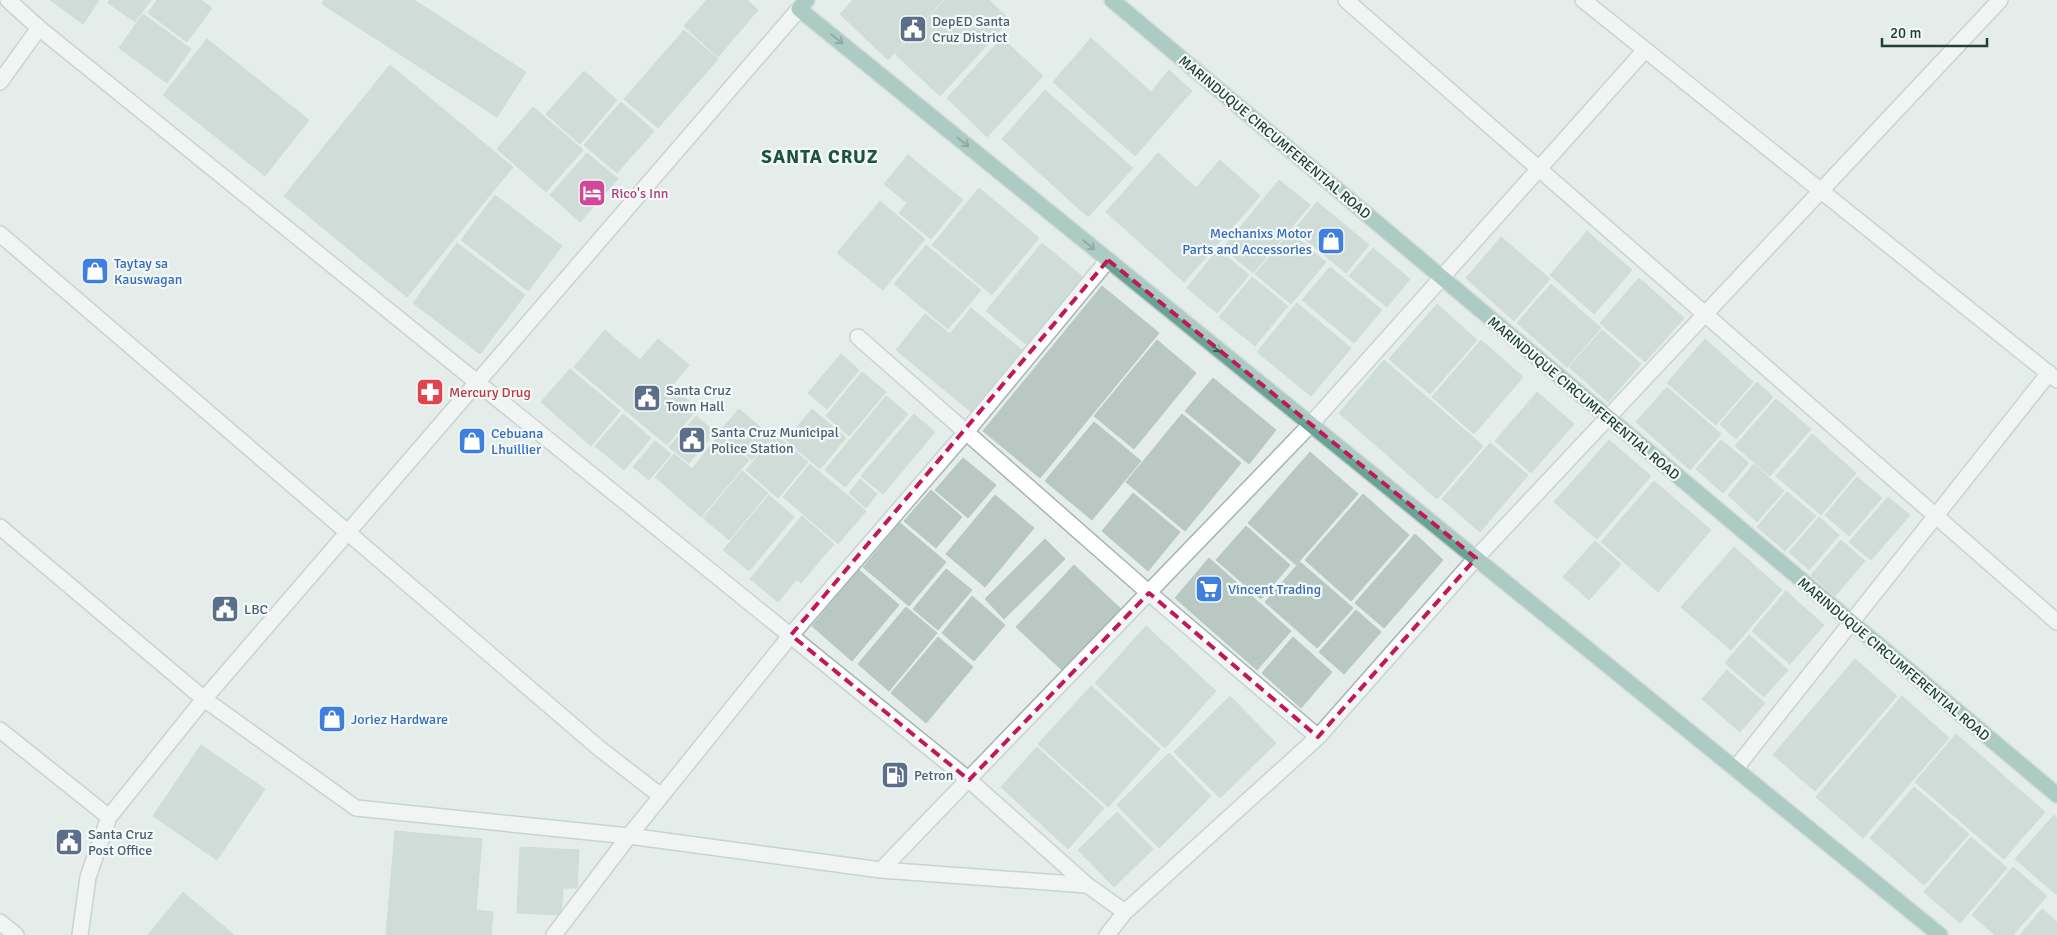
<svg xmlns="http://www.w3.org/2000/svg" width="2057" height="935" viewBox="0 0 2057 935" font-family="Signika,sans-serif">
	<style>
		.building { fill: #b9c8c2; stroke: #b6c7c0 }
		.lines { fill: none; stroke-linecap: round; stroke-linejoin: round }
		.minor-casing { stroke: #a6b5b0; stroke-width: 18 }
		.major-casing { stroke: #c1c9c7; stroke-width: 18 }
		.minor { stroke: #fff; stroke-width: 15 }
		.major { stroke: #68a393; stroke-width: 15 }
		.oneway { stroke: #34584e }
		.marked { fill: none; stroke: #c2185b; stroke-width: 4; stroke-dasharray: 10 6; stroke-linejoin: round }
		.labels { text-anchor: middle; stroke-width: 4.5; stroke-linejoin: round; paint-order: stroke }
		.service-label { font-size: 14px; fill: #4e5e75; stroke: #f4faf7; text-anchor: start }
		.street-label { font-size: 14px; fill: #233f37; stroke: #f4faf7 }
		.hotel-label { font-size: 14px; fill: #b23c85; stroke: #f4faf7; text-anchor: start }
		.shop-label { font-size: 14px; fill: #366cbe; stroke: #f4faf7; text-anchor: start }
		.health-label { font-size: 14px; fill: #be3a42; stroke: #f4faf7; text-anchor: start }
		.district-label { font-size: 19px; font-weight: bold; letter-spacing: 1px; fill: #1e5244; stroke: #f4faf7 }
	</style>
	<rect width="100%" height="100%" fill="#e4ede9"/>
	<path class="building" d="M50,0H99L83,24Z
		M110,0H151L135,22L108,3Z
		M157,0H201L212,8L187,42L148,13Z
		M324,0H414L526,72L497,117L322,4Z
		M707,0H747L758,10L718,57L684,26Z
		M853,0H943L888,60L840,14Z
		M945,0H989L1010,20L940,96L895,54Z
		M143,14L191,49L167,83L119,48Z
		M684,30L718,59L658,128L624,99Z
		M1002,38L1043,76L987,137L947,98Z
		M1091,38L1151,92L1169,70L1192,91L1135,156L1053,82Z
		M207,39L309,120L265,176L163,95Z
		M390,65L513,167L407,297L284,196Z
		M584,71L617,100L580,144L546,114Z
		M1045,90L1133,168L1088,217L1002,139Z
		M621,102L654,131L617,173L584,145Z
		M533,107L583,150L546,192L497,149Z
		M587,153L618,179L580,222L550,195Z
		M1158,153L1196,188L1220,160L1260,196L1184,282L1106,212Z
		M908,155L963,200L931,239L899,213L907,203L884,184Z
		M1279,180L1310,205L1253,273L1223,248Z
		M979,188L1039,238L992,295L932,245Z
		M495,195L562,246L528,291L461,240Z
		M880,201L925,239L883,290L837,253Z
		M1317,202L1369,245L1346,273L1294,230Z
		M1587,231L1632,270L1594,314L1550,275Z
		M1290,232L1326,262L1291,304L1255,274Z
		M1501,237L1550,279L1514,321L1466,278Z
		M457,243L525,295L480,354L413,303Z
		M1042,243L1083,277L1028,346L986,311Z
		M926,245L981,290L948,329L894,284Z
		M1373,248L1410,279L1387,307L1349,276Z
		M1218,249L1249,275L1217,313L1187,288Z
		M1330,267L1382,310L1354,343L1302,300Z
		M1252,277L1288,306L1255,346L1219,317Z
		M1639,278L1684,318L1645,362L1600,323Z
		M1551,284L1601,328L1567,367L1517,323Z
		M1102,286L1159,333L1040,478L983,431Z
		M1297,303L1351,348L1311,396L1257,352Z
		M1437,304L1477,340L1430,394L1389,359Z
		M971,308L1027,354L976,416L896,350L925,314L950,334Z
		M605,330L640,360L658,339L689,365L671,387L698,408L667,445L574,367Z
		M1602,330L1641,364L1608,402L1569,367Z
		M1705,339L1753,382L1716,425L1667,383Z
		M1157,340L1196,373L1134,449L1094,416Z
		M1481,340L1523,377L1474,434L1432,397Z
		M841,354L859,370L827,409L808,393Z
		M1384,360L1483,446L1437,499L1339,413Z
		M570,369L620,411L591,446L541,402Z
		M862,372L886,392L849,436L826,416Z
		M1213,378L1276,430L1249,464L1185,411Z
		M1757,382L1773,397L1736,439L1720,424Z
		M1667,387L1721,434L1690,470L1636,422Z
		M1537,392L1574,424L1531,473L1495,441Z
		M886,396L908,414L845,487L825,470Z
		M1776,399L1811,429L1770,476L1735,446Z
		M739,409L772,437L752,460L719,432Z
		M812,409L846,438L820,469L786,440Z
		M623,414L651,438L624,470L595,446Z
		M914,414L935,432L883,494L861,476Z
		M1182,414L1241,463L1185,531L1126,482Z
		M696,416L715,432L689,463L669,447Z
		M1094,422L1141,461L1092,520L1045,481Z
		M1812,434L1856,473L1821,515L1776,476Z
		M719,435L749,460L701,517L655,477L674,454L692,469Z
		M776,435L808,462L778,498L746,470Z
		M1609,440L1651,476L1597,539L1554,502Z
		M1721,440L1749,463L1723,493L1696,469Z
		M655,441L671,454L649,480L633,467Z
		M1490,443L1528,475L1480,532L1442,499Z
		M1310,452L1358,494L1296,565L1248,523Z
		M963,458L996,485L968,518L935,490Z
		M810,464L866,511L838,544L783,497Z
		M1754,464L1784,491L1757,522L1728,495Z
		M742,471L768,493L729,540L703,518Z
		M1857,477L1882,498L1849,536L1825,515Z
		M860,479L877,494L866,508L849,493Z
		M1654,481L1711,530L1658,592L1601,542Z
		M931,490L962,517L936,548L904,521Z
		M1787,492L1816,516L1785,551L1757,527Z
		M1133,493L1180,532L1148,571L1102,531Z
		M1363,494L1409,535L1351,601L1305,560Z
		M769,495L794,517L749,571L723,550Z
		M995,495L1034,528L985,587L946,554Z
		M1888,497L1910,515L1871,560L1849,542Z
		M802,516L834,544L801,583L769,556Z
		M1819,517L1839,535L1809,570L1789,552Z
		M900,523L946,562L909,606L863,567Z
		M1246,526L1290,565L1261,599L1216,560Z
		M1415,534L1443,560L1384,628L1355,603Z
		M1045,539L1065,559L1004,619L985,599Z
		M1841,540L1865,561L1835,596L1811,575Z
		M1595,541L1621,564L1589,600L1563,577Z
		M1734,547L1782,590L1731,650L1681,607Z
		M769,556L797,579L778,602L750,579Z
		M1209,558L1291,631L1257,670L1175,598Z
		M1300,562L1353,608L1317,648L1265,602Z
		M1074,565L1122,610L1064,672L1016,627Z
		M946,569L972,590L938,630L913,609Z
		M859,570L899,605L852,661L812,626Z
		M1786,591L1824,625L1790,664L1752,631Z
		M972,596L1005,625L974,661L942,633Z
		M906,607L937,633L889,691L858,664Z
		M1356,610L1381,632L1344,674L1319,652Z
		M1146,626L1216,691L1165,748L1095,683Z
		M1749,635L1788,670L1764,697L1725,663Z
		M938,637L973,667L926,723L891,693Z
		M1293,637L1332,672L1301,708L1262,673Z
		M1855,659L1897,696L1815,791L1773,755Z
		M1727,670L1765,703L1740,732L1702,699Z
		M1091,686L1160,749L1108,807L1038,744Z
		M1230,696L1276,743L1220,798L1174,752Z
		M1902,696L1949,738L1863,838L1816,797Z
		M1956,734L2045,812L2004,859L1915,782Z
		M201,745L265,789L217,860L153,816Z
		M1037,747L1104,808L1068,849L1001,787Z
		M1169,753L1211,796L1159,848L1117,805Z
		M1914,787L1969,834L1924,885L1870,838Z
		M1117,812L1153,849L1114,887L1078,850Z
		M2054,815L2057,818V895L2015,859Z
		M395,831L482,839L476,910L493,912L491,935H386Z
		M1971,837L2007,868L1960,923L1924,892Z
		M520,847L579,850L577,888H563L561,915L517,913Z
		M2013,867L2047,896L2013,935H1995L1972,915Z
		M183,892L234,935H148Z
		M2042,909L2057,922V935H2020Z"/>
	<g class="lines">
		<g class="minor-casing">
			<path id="minor" d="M8,0L39,28L969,780L1087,885L1125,912
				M1346,0L2057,622
				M1583,0L2057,380
				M0,82L39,28
				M0,234L600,749L661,796
				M858,337L1149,593L1318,737
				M0,527L204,699L356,808L629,836L881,870L1087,885
				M0,730L109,817
				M1735,769L2049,373
				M881,870L1311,424L1645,50
				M0,922L16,935
				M80,935L88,877L109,817L204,699L799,9
				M554,935L629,836L791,635L966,432L1108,260
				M1107,935L1125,912L1318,737L1476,558L2000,0"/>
		</g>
		<g class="major-casing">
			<path id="major" d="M807,0L799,9L1940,935
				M1112,0L2057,795"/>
		</g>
		<use href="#minor" class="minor"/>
		<use href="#major" class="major"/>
	</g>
	<defs><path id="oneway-shaft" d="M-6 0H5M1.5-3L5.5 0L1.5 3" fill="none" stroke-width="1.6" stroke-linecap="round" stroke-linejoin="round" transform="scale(1.25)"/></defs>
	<g class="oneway">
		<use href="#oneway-shaft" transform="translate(837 39) rotate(39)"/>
		<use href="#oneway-shaft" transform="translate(963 142) rotate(39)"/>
		<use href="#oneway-shaft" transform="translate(1089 245) rotate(39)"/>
		<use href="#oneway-shaft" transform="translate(1215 347) rotate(39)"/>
	</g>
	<path d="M0 0H2057V935H0ZM1108,260L1476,558L1318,737L1149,593L969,780L791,635Z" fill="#e4ede9" fill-opacity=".55" fill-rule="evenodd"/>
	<path class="marked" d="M1108,260L1476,558L1318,737L1149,593L969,780L791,635Z"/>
	<defs>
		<g id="civic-square" transform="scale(1.4375)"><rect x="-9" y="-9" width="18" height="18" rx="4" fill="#5c6f8a" stroke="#f4faf7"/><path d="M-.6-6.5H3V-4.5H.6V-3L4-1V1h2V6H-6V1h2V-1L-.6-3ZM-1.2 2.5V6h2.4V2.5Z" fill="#fff"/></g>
		<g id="hotel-square" transform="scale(1.4375)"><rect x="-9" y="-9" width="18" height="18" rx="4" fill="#d1479c" stroke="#f4faf7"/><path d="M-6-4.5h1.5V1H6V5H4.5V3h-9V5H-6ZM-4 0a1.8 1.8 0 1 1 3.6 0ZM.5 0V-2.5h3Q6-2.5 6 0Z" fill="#fff"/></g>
		<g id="shop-square" transform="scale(1.4375)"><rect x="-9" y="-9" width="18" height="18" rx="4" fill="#3f7fe0" stroke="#f4faf7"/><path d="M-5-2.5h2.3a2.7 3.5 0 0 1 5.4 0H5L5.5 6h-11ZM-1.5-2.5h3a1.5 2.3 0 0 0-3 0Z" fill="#fff"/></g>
		<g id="pharmacy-square" transform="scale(1.4375)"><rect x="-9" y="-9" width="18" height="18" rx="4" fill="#e0444e" stroke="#f4faf7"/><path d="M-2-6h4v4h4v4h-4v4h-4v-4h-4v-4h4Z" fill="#fff"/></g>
		<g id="supermarket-square" transform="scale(1.4375)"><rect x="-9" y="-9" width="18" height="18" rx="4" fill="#3f7fe0" stroke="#f4faf7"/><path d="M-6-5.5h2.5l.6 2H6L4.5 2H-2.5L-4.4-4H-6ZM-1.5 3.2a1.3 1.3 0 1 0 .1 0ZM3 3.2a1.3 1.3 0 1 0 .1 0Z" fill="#fff"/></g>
		<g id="fuel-square" transform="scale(1.4375)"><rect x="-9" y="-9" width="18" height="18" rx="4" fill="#5c6f8a" stroke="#f4faf7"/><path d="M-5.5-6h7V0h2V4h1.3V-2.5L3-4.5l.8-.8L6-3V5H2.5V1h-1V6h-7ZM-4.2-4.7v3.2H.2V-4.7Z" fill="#fff"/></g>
	</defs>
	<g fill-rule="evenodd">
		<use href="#civic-square" x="913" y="29"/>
		<use href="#hotel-square" x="592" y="193"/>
		<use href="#shop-square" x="1331" y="241"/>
		<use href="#shop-square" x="95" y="271"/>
		<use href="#pharmacy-square" x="430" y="392"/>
		<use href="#civic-square" x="647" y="398"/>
		<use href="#civic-square" x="692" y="440"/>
		<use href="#shop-square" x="472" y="441"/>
		<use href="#supermarket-square" x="1209" y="589"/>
		<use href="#civic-square" x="225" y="609"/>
		<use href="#shop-square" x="332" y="719"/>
		<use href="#fuel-square" x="895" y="775"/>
		<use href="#civic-square" x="69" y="842"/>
	</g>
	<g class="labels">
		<g class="service-label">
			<text x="932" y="26">DepED Santa<tspan x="932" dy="16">Cruz District</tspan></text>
			<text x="666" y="395">Santa Cruz<tspan x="666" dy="16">Town Hall</tspan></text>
			<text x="711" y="437">Santa Cruz Municipal<tspan x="711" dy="16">Police Station</tspan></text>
			<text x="244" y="614">LBC</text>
			<text x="914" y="780">Petron</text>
			<text x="88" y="839">Santa Cruz<tspan x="88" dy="16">Post Office</tspan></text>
		</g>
		<g class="street-label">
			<text transform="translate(1275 137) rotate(40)" y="5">MARINDUQUE CIRCUMFERENTIAL ROAD</text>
			<text transform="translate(1584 398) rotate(40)" y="5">MARINDUQUE CIRCUMFERENTIAL ROAD</text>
			<text transform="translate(1894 659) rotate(40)" y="5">MARINDUQUE CIRCUMFERENTIAL ROAD</text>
		</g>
		<g class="hotel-label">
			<text x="611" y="198">Rico's Inn</text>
		</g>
		<g class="shop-label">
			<text x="1312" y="238" text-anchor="end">Mechanixs Motor<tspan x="1312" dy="16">Parts and Accessories</tspan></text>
			<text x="114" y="268">Taytay sa<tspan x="114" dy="16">Kauswagan</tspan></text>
			<text x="491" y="438">Cebuana<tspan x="491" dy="16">Lhuillier</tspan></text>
			<text x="1228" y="594">Vincent Trading</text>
			<text x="351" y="724">Joriez Hardware</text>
		</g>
		<g class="health-label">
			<text x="449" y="397">Mercury Drug</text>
		</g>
		<g class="district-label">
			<text x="820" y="163">SANTA CRUZ</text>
		</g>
	</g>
	<path d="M1882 38v8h105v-8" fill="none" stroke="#233f37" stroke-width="2.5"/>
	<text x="1890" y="38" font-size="15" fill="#233f37" stroke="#f4faf7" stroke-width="4" paint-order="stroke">20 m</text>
</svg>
